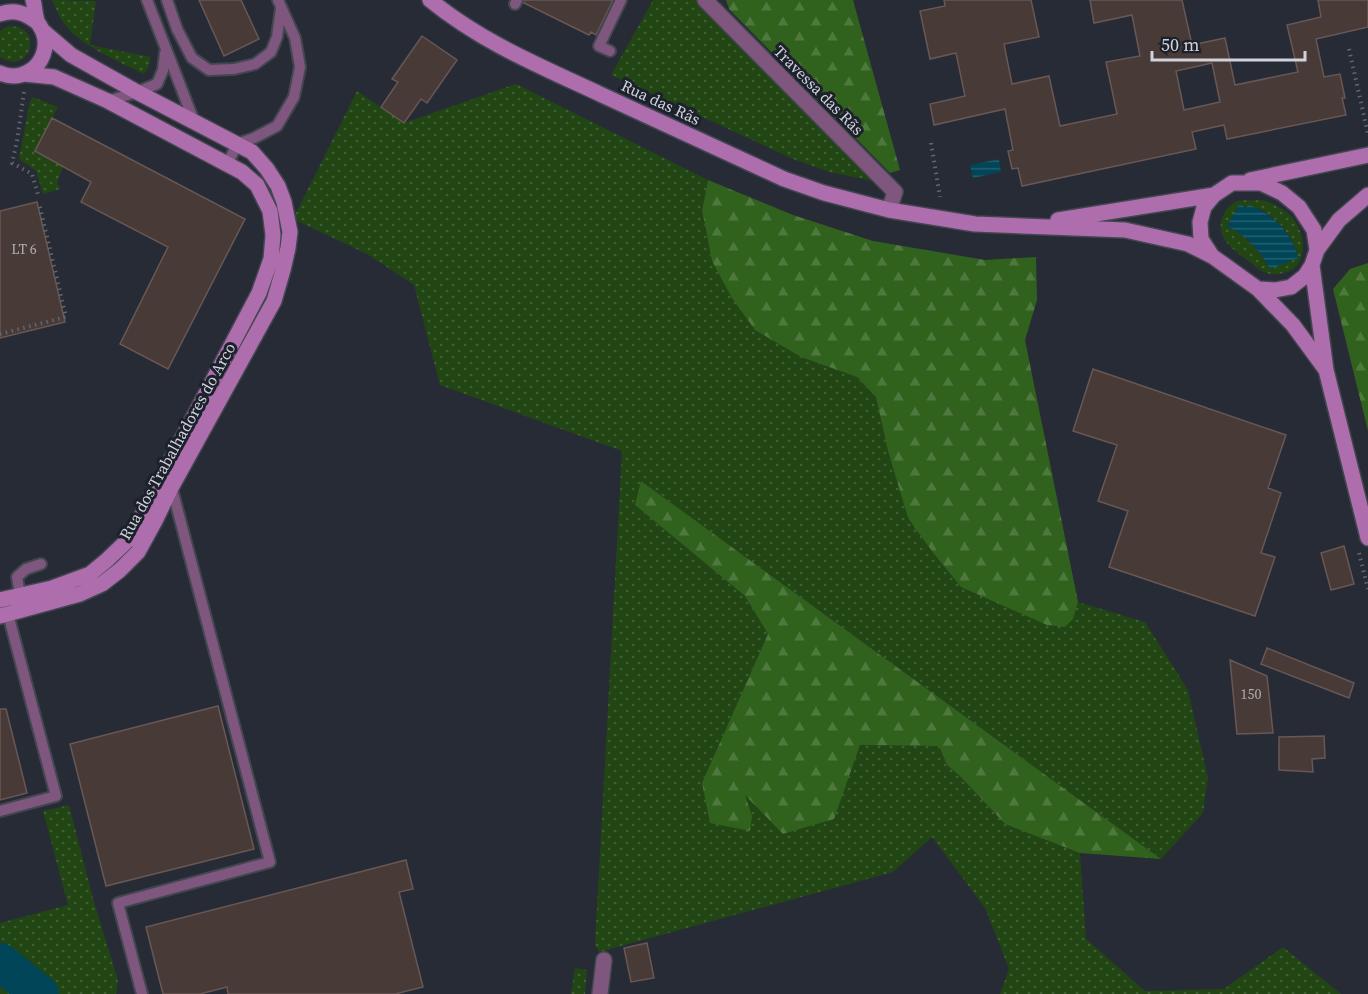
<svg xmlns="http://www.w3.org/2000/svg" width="1368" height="994" viewBox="0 0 1368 994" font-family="'Source Serif 4',serif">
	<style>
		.grass { fill: url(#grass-dots); fill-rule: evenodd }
		.forest { fill: url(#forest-firs) }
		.water { fill: url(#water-rules) }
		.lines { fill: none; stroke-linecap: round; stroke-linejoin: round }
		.river { stroke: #004658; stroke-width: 38 }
		.building { fill: #483a37; stroke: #685855; stroke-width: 1.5; fill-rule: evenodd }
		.lane-casing { stroke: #424650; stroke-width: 14 }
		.street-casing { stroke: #424650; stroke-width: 18 }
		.secondary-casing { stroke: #424650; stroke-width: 18 }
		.path { stroke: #626670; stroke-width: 4; stroke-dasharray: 1.5 4.5; stroke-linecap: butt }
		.lane { stroke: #7f567d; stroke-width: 10 }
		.street { stroke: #7f567d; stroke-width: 15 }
		.secondary { stroke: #ae6dac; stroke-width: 15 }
		.labels { text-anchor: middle; stroke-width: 6; stroke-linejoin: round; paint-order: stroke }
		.number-label { font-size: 14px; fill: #afadb2 }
		.street-label { font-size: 16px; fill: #d1d3db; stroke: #1d212c }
	</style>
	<defs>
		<pattern id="grass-dots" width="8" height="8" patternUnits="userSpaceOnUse" patternTransform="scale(1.5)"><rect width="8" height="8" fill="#214513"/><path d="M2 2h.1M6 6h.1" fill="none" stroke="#405f35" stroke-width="1.8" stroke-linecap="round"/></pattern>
		<pattern id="forest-firs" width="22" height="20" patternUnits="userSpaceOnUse" patternTransform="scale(1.5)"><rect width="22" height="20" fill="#31621d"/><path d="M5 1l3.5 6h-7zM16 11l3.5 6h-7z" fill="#4e783d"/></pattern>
		<pattern id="water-rules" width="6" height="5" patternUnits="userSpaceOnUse" patternTransform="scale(1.5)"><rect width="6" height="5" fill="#004658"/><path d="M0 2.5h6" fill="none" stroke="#24606f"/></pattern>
	</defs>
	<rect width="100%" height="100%" fill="#272b36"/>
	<path class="grass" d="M52,0L96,1L90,45L151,57L148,68L144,74C120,62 81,46 65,25C59,17 56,8 52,0Z
		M653,0H697L879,181L878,182L829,172L793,159L611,75Z
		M12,26C46,29 28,77 0,57V31L6,27Z
		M516,84L708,180L702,211L712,261L801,357L857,377L876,397L888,451L908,518L934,554L961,587L1073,619L1078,602L1145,622L1188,690L1208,778L1203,813L1161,859L641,481L636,506L745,596L768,634L702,783L744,793L783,834L833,819L860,745L939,746L947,765L961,777L1005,824L1080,853L1086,939L1145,991L1224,989L1283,947L1341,994H1000L1009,969L985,908L932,837L893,872L599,952L595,944L622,451L440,385L414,285L367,254L293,219L357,91L404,123Z
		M33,97L58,107L35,151L63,167L57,182L60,189L43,194L36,171L19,159L30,101Z
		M1263,200C1273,204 1283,208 1291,216C1306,232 1310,267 1284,273C1278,274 1271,275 1266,273C1258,270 1253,264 1247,260C1232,249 1214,237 1223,216C1225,210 1230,205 1235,202C1243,199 1254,201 1263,200ZM1240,204C1247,209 1251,207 1259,209C1263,210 1268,214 1272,217C1286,228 1293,241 1299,258L1269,268C1257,248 1248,237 1227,226Z
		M69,805L94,902L118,980L116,994H0V923L68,905L43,811Z
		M575,968L587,970L585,994H571Z"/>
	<path class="forest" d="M726,0H853L900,170L890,173L729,9Z
		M708,180L793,215L873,241L985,260L1036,257L1037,300L1025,340L1078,602L1073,619L1065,627L1047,625L961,587L934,554L908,518L888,451L876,397L857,377L801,357L755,330L732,298L712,261L704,220L702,211Z
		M1368,263V431L1333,289L1350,269Z
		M641,481L1161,859L1080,853L1005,824L961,777L947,765L939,746L860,745L834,819L783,834L745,795L752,816L750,831L710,823L702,783L768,634L745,596L635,505Z"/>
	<path class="water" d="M999,159L1001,172L973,178L970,165Z
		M1240,204L1246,208L1248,205C1276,215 1289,231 1299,258L1270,269C1258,248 1248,237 1227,226Z"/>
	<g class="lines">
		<path class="river" d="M0,962L40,994"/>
	</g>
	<path class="building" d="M199,0H241L259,39L224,56Z
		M524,0H613L596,35L591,32L589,35L524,3Z
		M944,0H1031L1039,37L1004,44L1012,84L1049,76L1060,126L1117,114L1106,62L1140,56L1132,15L1094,23L1090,0H1182L1192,45L1225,38L1235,85L1298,72L1287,25L1321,17L1318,0H1368V27L1316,39L1324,77L1340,74L1345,98H1342L1346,115L1227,139L1224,125L1192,132L1196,149L1022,186L1018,168L1012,169L1008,151L1013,150L1005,109L934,125L930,104L965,96L956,53L930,59L920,11L945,6ZM1212,63L1220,102L1184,110L1176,71Z
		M422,36L457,60L427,103L421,99L404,123L381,107L398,82L392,79Z
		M52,118L245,219L168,369L120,344L168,247L81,202L91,182L35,151Z
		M37,202L65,322L0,338V211Z
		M1093,369L1286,435L1268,488L1281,493L1261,553L1275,557L1255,616L1109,567L1128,511L1098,501L1117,445L1073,431Z
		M1344,546L1354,584L1331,590L1321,553Z
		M1267,648L1354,683L1349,698L1261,664Z
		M1230,660L1267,676L1273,733L1237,734Z
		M218,706L254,849L106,886L70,744Z
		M0,709H6L27,793L0,800Z
		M1324,736L1325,758L1312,759L1313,772L1279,770V737Z
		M406,860L413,889L399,892L423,987L395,994H228L227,987L200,994H163L146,927Z
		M647,943L654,978L631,982L624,948Z"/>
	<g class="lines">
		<g class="lane-casing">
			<path id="lane" d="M147,0L194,121
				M167,0L177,29L192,58L209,70L234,69L255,64L271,52L277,37L281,8
				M515,4L517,0
				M610,51L599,46L621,0
				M108,101L137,92L157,84L163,70L165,53
				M228,163L237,144L254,138L277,126L294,97L300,67L295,38L278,0
				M20,595L17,577L26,569L41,564
				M0,811L56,796L8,614
				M142,994L118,903L270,862L171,485"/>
		</g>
		<g class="street-casing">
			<path id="street" d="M705,0L895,192L889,210
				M600,994L604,960"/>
		</g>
		<g class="secondary-casing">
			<path id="secondary" d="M430,0C483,43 540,66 602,95C663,123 723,151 784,179L824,193L889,210L975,224L1125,230L1188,244L1212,256
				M0,14C15,9 25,13 37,22
				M0,73C9,77 19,77 28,72C42,65 49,47 43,32C42,29 40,26 38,23C35,17 35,7 33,0
				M1250,180L1368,155
				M1058,220L1214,195
				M1317,250L1339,220L1368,195
				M1312,265L1326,370L1368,538
				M1258,289L1275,290L1291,287L1305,276L1312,265L1317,250L1314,230L1299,207L1282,193L1261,183H1232L1214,195L1204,207L1200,222L1201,239L1212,256L1258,289L1293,325L1326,370
				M0,600L52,588L90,574L107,560L130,538L259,293L271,259L273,235L270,211L257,185L242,172L108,101L54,77L24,74
				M0,616L80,594L102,584L120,570L138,552L155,521L171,488L274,301L283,270L288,248L290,232L284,202L278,186L267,169L252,152L137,92L71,55L43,31"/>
		</g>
		<path class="path" d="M1349,49L1368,134
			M24,92L17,141L12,163L32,174L38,195
			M931,143L940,197
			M0,334L66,317L39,203
			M1359,553L1368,589"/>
		<use href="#lane" class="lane"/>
		<use href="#street" class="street"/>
		<use href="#secondary" class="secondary"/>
	</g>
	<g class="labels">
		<g class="number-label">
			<text x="24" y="254">LT 6</text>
			<text x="1251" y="699">150</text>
		</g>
		<g class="street-label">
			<text transform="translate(819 90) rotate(45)" y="6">Travessa das Rãs</text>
			<text transform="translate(661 102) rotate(25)" y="6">Rua das Rãs</text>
			<text transform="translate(177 441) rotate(-61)" y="6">Rua dos Trabalhadores do Arco</text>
		</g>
	</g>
	<path d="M1152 51v9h153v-9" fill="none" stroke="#d1d3db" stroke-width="3"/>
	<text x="1161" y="51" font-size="18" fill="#d1d3db" stroke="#1d212c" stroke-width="4.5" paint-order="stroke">50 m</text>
</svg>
